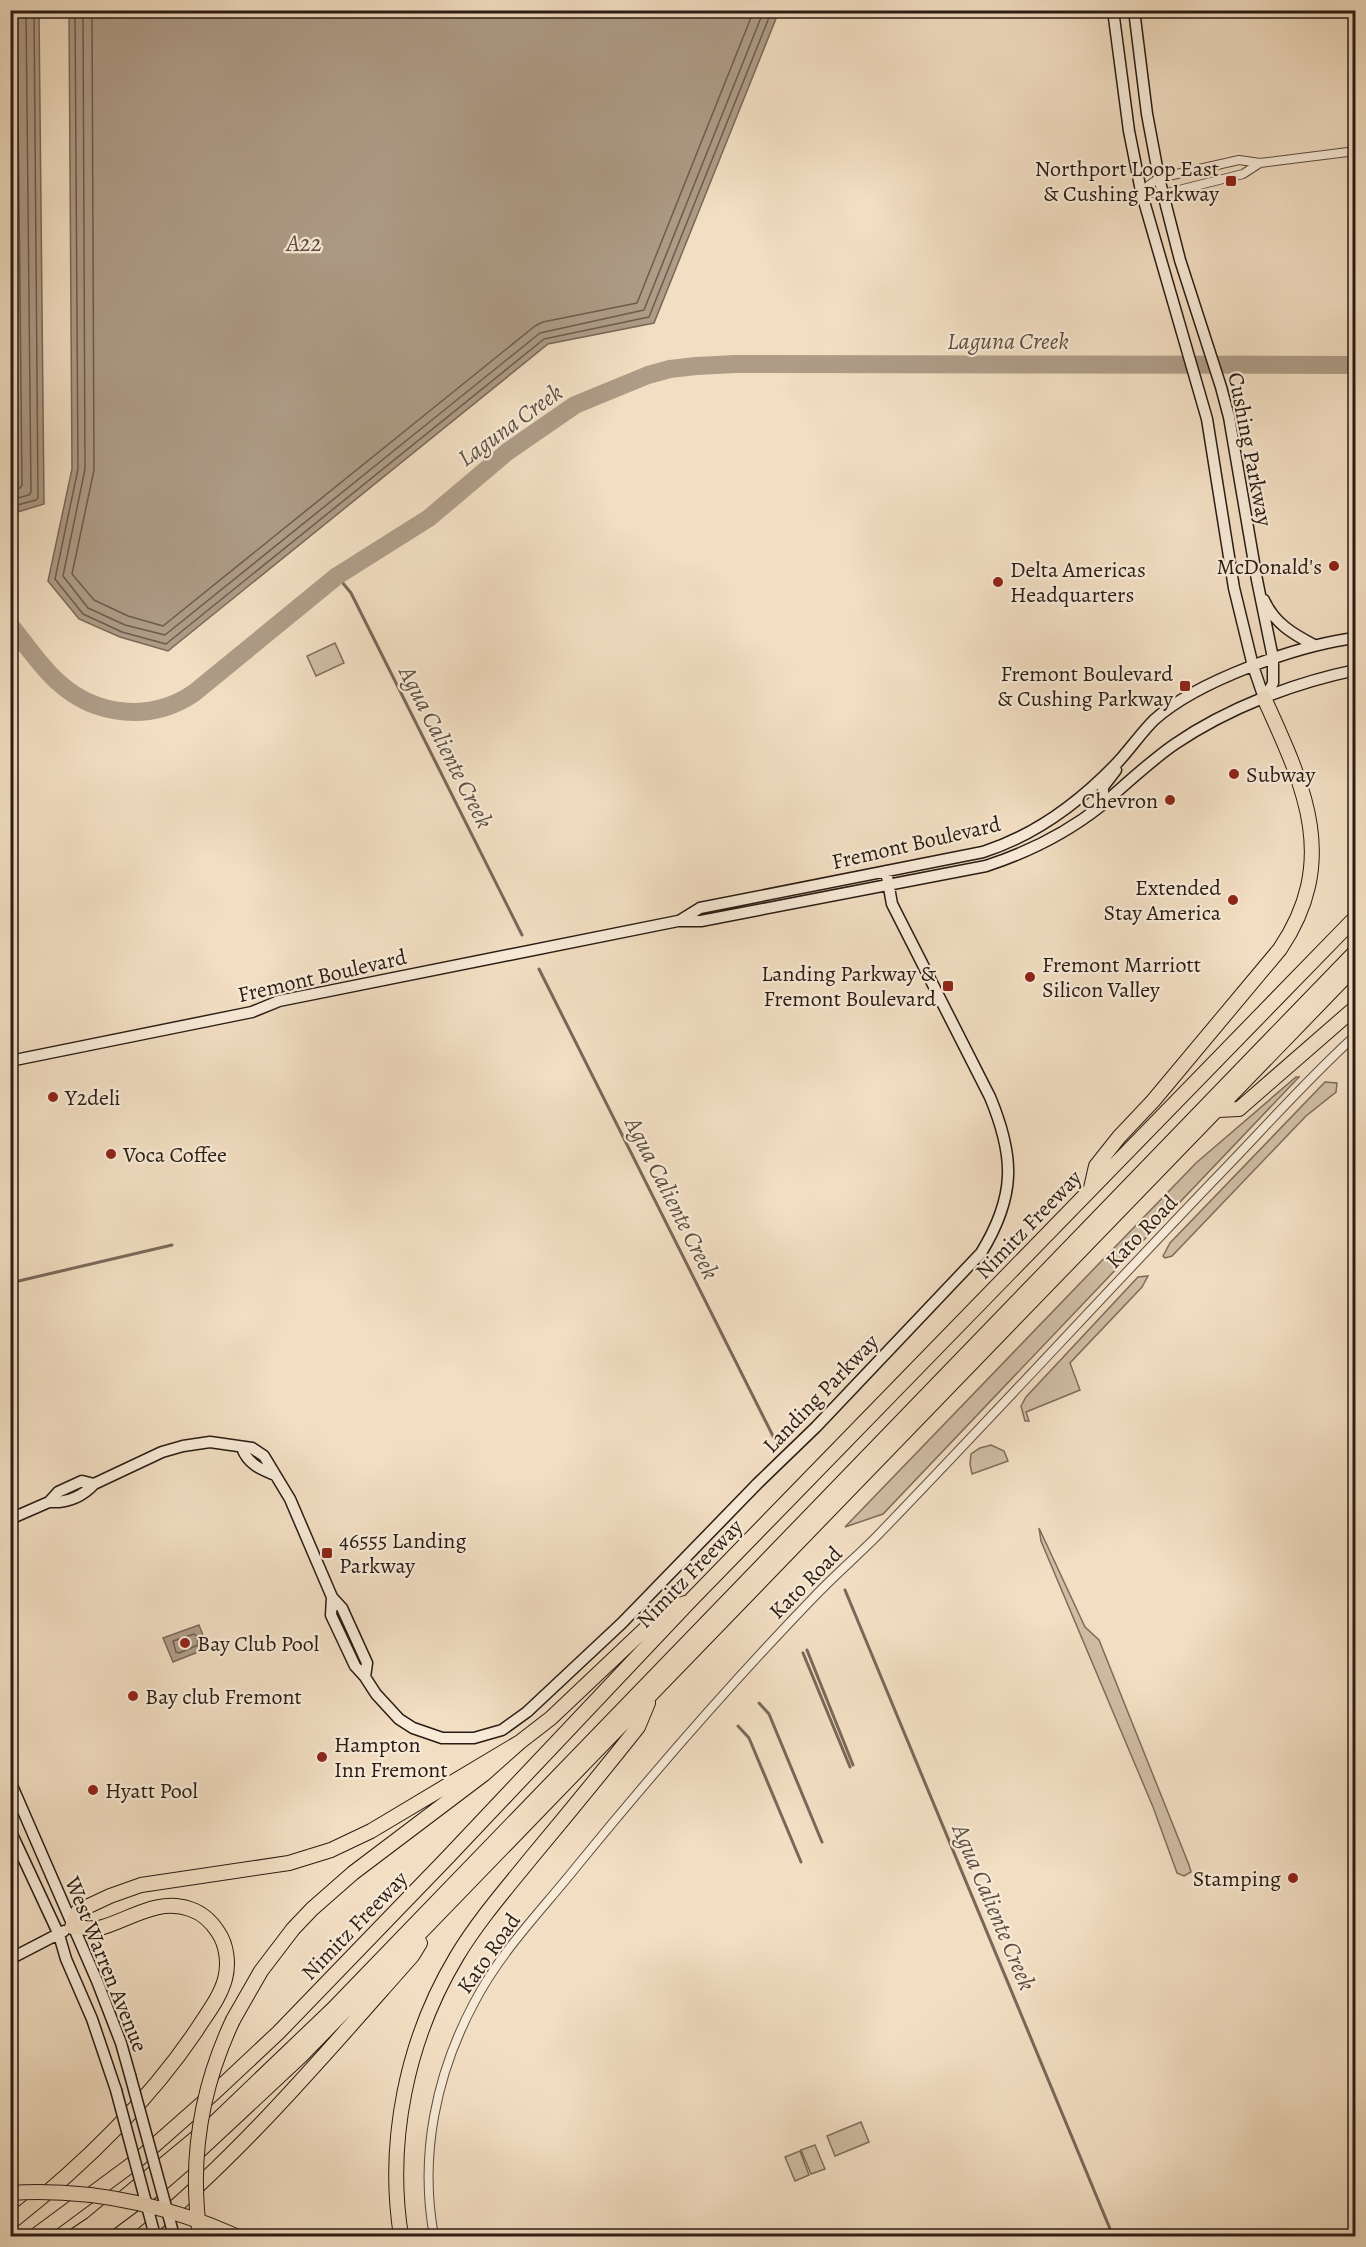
<svg xmlns="http://www.w3.org/2000/svg" width="1366" height="2247" viewBox="0 0 1366 2247" font-family="Alegreya,serif">
	<style>
		.green { fill: #d0bda4; stroke: #7d6c5c; stroke-width: 1.5 }
		.water { fill: #ae9c87; stroke: #796859; stroke-width: 1.5 }
		.lines { fill: none; stroke-linecap: round; stroke-linejoin: round }
		.shore { stroke: #6c5c4e; stroke-width: 1.5 }
		.stream { stroke: #796859; stroke-width: 3 }
		.river { stroke: #ae9c87; stroke-width: 18 }
		.street-casing { stroke: #5c4c40; stroke-width: 10 }
		.secondary-casing { stroke: #2a1b14; stroke-width: 13 }
		.highway-casing { stroke: #2a1b14; stroke-width: 16 }
		.street { stroke: #f7ead7; stroke-width: 8 }
		.secondary { stroke: #f7ead7; stroke-width: 10 }
		.highway { stroke: #f2dec2; stroke-width: 14 }
		.secondary-bridge-casing { stroke: #2a1b14; stroke-width: 13; stroke-linecap: butt }
		.highway-bridge-casing { stroke: #2a1b14; stroke-width: 16; stroke-linecap: butt }
		.secondary-bridge { stroke: #f7ead7; stroke-width: 10 }
		.highway-bridge { stroke: #f2dec2; stroke-width: 14 }
		.poi-dot { fill: #8f2418; stroke: #f7ead7; stroke-width: 2 }
		.labels { text-anchor: middle; stroke-width: 4.5; stroke-linejoin: round; paint-order: stroke }
		.poi-label { font-size: 22px; fill: #2a1b14; stroke: #f7ead7; text-anchor: start }
		.street-label { font-size: 22px; fill: #2a1b14; stroke: #f7ead7 }
		.water-label { font-size: 24px; font-style: italic; fill: #5f4f42; stroke: #f7ead7 }
	</style>
	<rect width="100%" height="100%" fill="#f2dec2"/>
	<filter id="stains"><feTurbulence type="fractalNoise" baseFrequency=".00333" numOctaves="4"/><feColorMatrix values="0 0 0 0 .2 0 0 0 0 .09 0 0 0 0 .02 0 0 0 .5 -.17"/></filter>
	<radialGradient id="worn" r=".72"><stop offset=".6" stop-color="#630" stop-opacity="0"/><stop offset="1" stop-color="#630" stop-opacity=".3"/></radialGradient>
	<path class="green" d="M335,643L344,663L316,676L307,656Z
		M1296,1077H1299L883,1514L845,1527L1196,1163Z
		M1325,1082L1337,1083L1336,1092L1306,1116L1172,1256L1165,1258L1163,1256L1170,1243Z
		M1148,1276L1142,1287L1070,1363L1080,1390L1026,1412L1029,1421H1025L1021,1406L1026,1397L1138,1277Z
		M991,1445L1004,1451L1008,1461L972,1474L970,1464L971,1454L980,1448Z
		M1039,1528L1085,1627L1099,1640L1189,1865L1191,1872L1184,1876L1177,1873L1153,1807L1041,1541Z
		M861,2122L869,2142L835,2156L827,2136Z
		M815,2145L825,2169L811,2174L801,2150Z
		M800,2151L809,2175L795,2181L785,2157Z"/>
	<path class="water" d="M11,10L39,11L44,504L11,514Z
		M69,11V10L779,11L654,323L548,344L168,651L120,637L79,619L48,581L72,469Z
		M199,1625L208,1648L173,1662L163,1638Z"/>
	<g class="lines">
		<path class="shore" d="M75,10L78,469L55,579L83,614L122,632L166,644L544,339L649,317L772,10
			M83,10L85,469L63,576L88,608L125,625L165,635L540,333L644,310L764,10
			M92,10L94,470L72,574L94,600L128,616L163,626L535,326L543,322L637,303L754,10
			M10,490L20,488L22,485L17,10
			M10,500L29,495L31,492L26,10
			M10,507L36,500L38,498L34,10
			M194,1634L197,1636L198,1645L179,1653L176,1652L173,1641Z"/>
		<path class="stream" d="M337,576L351,593L522,935
			M539,969L776,1442
			M10,1283L172,1245
			M845,1590L1113,2236
			M807,1650L853,1765
			M803,1653L850,1767
			M759,1703L769,1714L822,1842
			M738,1726L749,1738L801,1862
			M12,2198L19,2209"/>
		<path class="river" d="M10,625C26,644 40,666 58,682C96,717 152,722 194,693L337,576L429,518L507,452L575,405L648,375L670,369L696,366L735,364L1356,365"/>
		<g class="street-casing">
			<path id="street" d="M1141,191L1159,178L1239,160L1260,163L1356,151
				M1141,191L1163,194L1243,174L1260,163
				M434,2236C419,2156 436,2074 474,2003C500,1952 542,1910 577,1866C653,1773 731,1683 814,1597C834,1576 856,1557 876,1537C990,1419 1101,1298 1214,1180C1261,1132 1306,1080 1356,1035"/>
		</g>
		<g class="secondary-casing">
			<path id="secondary" d="M1113,10L1129,131L1141,191L1207,419L1234,588L1253,666L1264,698
				M1134,10L1147,114L1159,178L1180,260L1221,387L1229,417L1257,580L1273,658V683L1265,698
				M1264,600C1274,623 1293,634 1314,645
				M1103,804V787L1116,770
				M679,921L700,908L983,852C1036,835 1080,802 1118,762C1131,748 1141,733 1154,720C1197,681 1298,645 1356,638
				M10,1061L252,1012L279,1001L678,921H701L986,866C1029,852 1067,833 1102,805C1126,784 1149,762 1175,744C1228,708 1293,683 1356,670
				M242,1448C248,1464 260,1469 275,1475
				M49,1502C67,1503 82,1497 94,1484L162,1452L183,1446L210,1442L252,1448L264,1456L290,1499L332,1597L342,1608L367,1663L365,1677
				M10,1519L49,1502L58,1492L82,1481L94,1484
				M332,1597L331,1615L355,1666L365,1677L376,1694L399,1719L413,1728L442,1738H474L502,1730L527,1712L622,1623L758,1483L816,1427L981,1253C1016,1196 1015,1157 990,1097L892,904L886,871
				M10,1781L97,1981L121,2043L130,2075
				M10,1830L59,1935L66,1959L92,2019L116,2090
				M10,1959L64,1931"/>
		</g>
		<g class="highway-casing">
			<path id="highway" d="M1218,1110L1239,1109L1356,1007
				M1091,1188L1096,1166L1119,1137L1153,1101L1280,949C1340,860 1304,786 1264,698
				M233,2020L261,1971L293,1929L312,1909L353,1873L484,1774L520,1742L551,1718L662,1613L685,1603
				M10,2223C81,2167 146,2105 196,2031C206,2015 220,1998 225,1979C229,1964 227,1945 218,1932C211,1921 202,1913 190,1909C159,1898 132,1918 103,1927C94,1930 81,1927 72,1927L78,1911L110,1896L141,1885L289,1863L331,1850L371,1831L520,1742
				M35,2236L139,2159L215,2092L278,2033L448,1857L690,1601L1356,917
				M74,2236L92,2224L214,2123L333,2009L1356,951
				M92,2236L159,2186L196,2154L301,2056L1356,966
				M141,2236C242,2153 326,2053 412,1956L420,1943
				M401,2236C386,2141 407,2039 457,1956C478,1921 506,1889 531,1858C567,1815 603,1771 638,1727L648,1703"/>
		</g>
		<use href="#street" class="street"/>
		<use href="#secondary" class="secondary"/>
		<use href="#highway" class="highway"/>
		<g class="secondary-bridge-casing">
			<path id="secondary-bridge" d="M130,2075L174,2236
				M116,2090L155,2236"/>
		</g>
		<g class="highway-bridge-casing">
			<path id="highway-bridge" d="M10,2193C89,2188 164,2204 236,2236
				M200,2236C189,2162 201,2088 233,2020"/>
		</g>
		<use href="#secondary-bridge" class="secondary-bridge"/>
		<use href="#highway-bridge" class="highway-bridge"/>
	</g>
	<g class="poi-dot">
		<rect x="1225" y="175" width="12" height="12" rx="3"/>
		<circle cx="1334" cy="566" r="6"/>
		<circle cx="998" cy="582" r="6"/>
		<rect x="1179" y="680" width="12" height="12" rx="3"/>
		<circle cx="1234" cy="774" r="6"/>
		<circle cx="1170" cy="800" r="6"/>
		<circle cx="1233" cy="900" r="6"/>
		<circle cx="1030" cy="977" r="6"/>
		<rect x="942" y="980" width="12" height="12" rx="3"/>
		<circle cx="53" cy="1097" r="6"/>
		<circle cx="111" cy="1154" r="6"/>
		<rect x="321" y="1547" width="12" height="12" rx="3"/>
		<circle cx="185" cy="1643" r="6"/>
		<circle cx="133" cy="1696" r="6"/>
		<circle cx="322" cy="1757" r="6"/>
		<circle cx="93" cy="1790" r="6"/>
		<circle cx="1293" cy="1878" r="6"/>
	</g>
	<g class="labels">
		<g class="poi-label">
			<text x="1219" y="176" text-anchor="end">Northport Loop East<tspan x="1219" dy="25">&amp; Cushing Parkway</tspan></text>
			<text x="1322" y="574" text-anchor="end">McDonald's</text>
			<text x="1010" y="577">Delta Americas<tspan x="1010" dy="25">Headquarters</tspan></text>
			<text x="1173" y="681" text-anchor="end">Fremont Boulevard<tspan x="1173" dy="25">&amp; Cushing Parkway</tspan></text>
			<text x="1246" y="782">Subway</text>
			<text x="1158" y="808" text-anchor="end">Chevron</text>
			<text x="1221" y="895" text-anchor="end">Extended<tspan x="1221" dy="25">Stay America</tspan></text>
			<text x="1042" y="972">Fremont Marriott<tspan x="1042" dy="25">Silicon Valley</tspan></text>
			<text x="936" y="981" text-anchor="end">Landing Parkway &amp;<tspan x="936" dy="25">Fremont Boulevard</tspan></text>
			<text x="65" y="1105">Y2deli</text>
			<text x="123" y="1162">Voca Coffee</text>
			<text x="339" y="1548">46555 Landing<tspan x="339" dy="25">Parkway</tspan></text>
			<text x="197" y="1651">Bay Club Pool</text>
			<text x="145" y="1704">Bay club Fremont</text>
			<text x="334" y="1752">Hampton<tspan x="334" dy="25">Inn Fremont</tspan></text>
			<text x="105" y="1798">Hyatt Pool</text>
			<text x="1281" y="1886" text-anchor="end">Stamping</text>
		</g>
		<g class="street-label">
			<text transform="translate(1251 449) rotate(79)" y="8">Cushing Parkway</text>
			<text transform="translate(916 842) rotate(-13)" y="8">Fremont Boulevard</text>
			<text transform="translate(322 975) rotate(-13)" y="8">Fremont Boulevard</text>
			<text transform="translate(1028 1224) rotate(-46)" y="8">Nimitz Freeway</text>
			<text transform="translate(1141 1231) rotate(-46)" y="8">Kato Road</text>
			<text transform="translate(820 1393) rotate(-46)" y="8">Landing Parkway</text>
			<text transform="translate(689 1573) rotate(-46)" y="8">Nimitz Freeway</text>
			<text transform="translate(805 1582) rotate(-45)" y="8">Kato Road</text>
			<text transform="translate(354 1925) rotate(-46)" y="8">Nimitz Freeway</text>
			<text transform="translate(488 1953) rotate(-55)" y="8">Kato Road</text>
			<text transform="translate(107 1964) rotate(68)" y="8">West Warren Avenue</text>
		</g>
		<g class="water-label">
			<text x="304" y="251">A22</text>
			<text x="1008" y="349">Laguna Creek</text>
			<text transform="translate(510 425) rotate(-36)" y="8">Laguna Creek</text>
			<text transform="translate(446 747) rotate(63)" y="8">Agua Caliente Creek</text>
			<text transform="translate(672 1198) rotate(63)" y="8">Agua Caliente Creek</text>
			<text transform="translate(994 1907) rotate(67)" y="8">Agua Caliente Creek</text>
		</g>
	</g>
	<rect width="1366" height="2247" fill="none" stroke="#f2dec2" stroke-width="36"/>
	<rect x="12" y="12" width="1342" height="2223" fill="none" stroke="#2a1b14" stroke-width="3"/>
	<rect x="18" y="18" width="1330" height="2211" fill="none" stroke="#2a1b14" stroke-width="1.5"/>
	<rect width="100%" height="100%" filter="url(#stains)"/>
	<rect width="100%" height="100%" fill="url(#worn)"/>
</svg>
